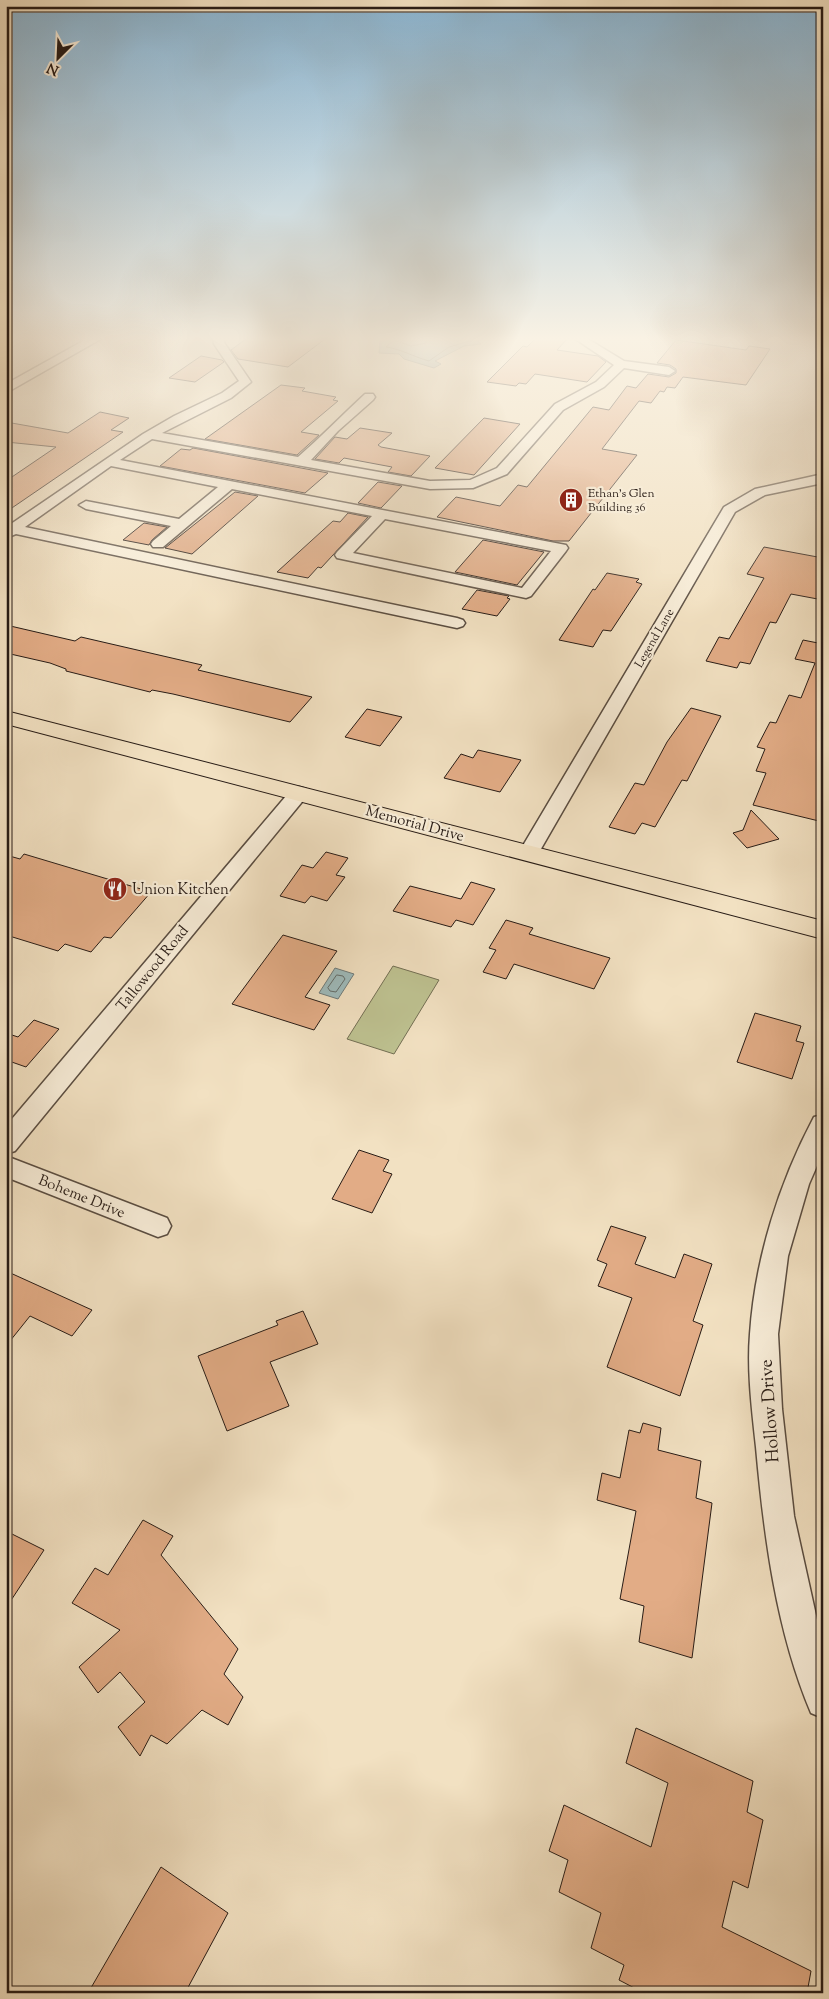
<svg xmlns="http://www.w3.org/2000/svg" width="829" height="1999" viewBox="0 0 829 1999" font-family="'Sorts Mill Goudy',serif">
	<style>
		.green { fill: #bec291; stroke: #736f54 }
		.water { fill: #9ebbbc; stroke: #6f7b7a }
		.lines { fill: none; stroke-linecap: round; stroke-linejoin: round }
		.shore { stroke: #636c69; stroke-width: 1 }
		.building { fill: #e2ac86; stroke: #281c16 }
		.minor-casing { stroke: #5a4d41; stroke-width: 3 }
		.major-casing { stroke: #281c16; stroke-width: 2 }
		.minor { fill: #f7ecd7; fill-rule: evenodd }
		.major { fill: #f2e1c2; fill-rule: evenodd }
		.labels { text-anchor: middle; stroke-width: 4.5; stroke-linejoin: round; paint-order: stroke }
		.far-poi-label { font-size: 12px; fill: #281c16; stroke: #f7ecd7; text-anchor: start }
		.far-street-label { font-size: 12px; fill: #281c16; stroke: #f7ecd7 }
		.street-label { font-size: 15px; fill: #281c16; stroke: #f7ecd7 }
		.poi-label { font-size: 15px; fill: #281c16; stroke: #f7ecd7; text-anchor: start }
		.near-street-label { font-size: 18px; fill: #281c16; stroke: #f7ecd7 }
	</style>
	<rect width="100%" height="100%" fill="#f2e1c2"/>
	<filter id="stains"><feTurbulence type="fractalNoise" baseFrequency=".004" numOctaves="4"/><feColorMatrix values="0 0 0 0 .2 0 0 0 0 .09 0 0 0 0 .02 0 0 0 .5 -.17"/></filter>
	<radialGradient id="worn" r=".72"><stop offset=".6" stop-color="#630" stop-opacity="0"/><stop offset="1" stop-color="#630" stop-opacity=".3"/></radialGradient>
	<path class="green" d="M393,966L439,980L394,1054L347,1039Z"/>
	<path class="water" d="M393,336L412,341L431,336H482L478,341L481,344L464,346L435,361L441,364L434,368L404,359L399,354L379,353L380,341Z
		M335,968L354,974L338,999L319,993Z"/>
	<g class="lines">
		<path class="shore" d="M431,336L426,343L411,346L394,340L386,347C401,349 414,357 429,361L449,347L473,340L476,336
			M337,975L343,976L345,979L336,992L330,991L328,988Z"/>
	</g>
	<path class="building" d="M250,336H329L288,367L238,359L231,350Z
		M545,336L567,339L557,350L598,356L606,362L587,382L535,374L526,384L519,383L516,386L487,382L523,346L527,347L537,337Z
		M676,340L746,350L749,346L770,349L746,385L683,377L675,388L667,387L664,392L660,391L651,403L639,401L602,449L637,455L569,541H553L437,517L456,497L500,506L518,485L527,487L593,407L609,410L627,386L636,388L648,374L669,377L676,373V369L670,365L657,363Z
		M201,356L222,360L224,362L195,382L169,378Z
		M281,385L305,388L302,391L336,397L333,400L338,401L301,432L319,435L297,455L205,439Z
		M100,412L129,418L111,430L123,432L6,512V481L56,447L6,442V422L68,433Z
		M484,418L520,424L474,475L435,468Z
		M360,428L392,433L378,445L381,447L430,456L411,476L388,472L392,467L344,458L339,463L315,459L335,437L347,439Z
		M193,448L328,473L305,493L160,466L181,449L190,450Z
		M378,482L402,486L381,508L358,503Z
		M235,492L258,496L192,554L165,548Z
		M348,513L368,517L321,568L318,567L308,578L277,572L333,521L340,522Z
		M144,523L167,527L152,540L149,545L123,540Z
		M483,540L544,552L517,585L455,572Z
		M764,547L823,558V600L791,594L776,623L770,622L750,664L740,662L737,668L706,661L719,637L729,639L764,578L747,574Z
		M607,573L639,579L636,582L642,584L611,631L603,630L593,647L559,640L593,589L595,590Z
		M477,590L509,596L507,598L510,599L497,616L462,609Z
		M6,625L75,641L81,637L202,665L198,670L312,697L290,722L173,694L152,690L150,692L66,671V669L50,663L6,653Z
		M803,640L823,644V822L753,805L766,773L756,771L765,749L757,747L770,722L776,723L789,695L801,698L815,663L795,659Z
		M691,708L721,716L687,781L682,780L655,827L642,823L635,834L609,827L635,783L644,785L667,742Z
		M367,709L402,717L380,746L345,737Z
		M478,750L521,760L500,792L444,778L461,754L473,758Z
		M751,810L779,839L747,848L733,833L743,830Z
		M326,852L348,858L336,875L345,877L327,901L311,896L305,903L280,896L302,865L313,868Z
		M24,854L151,892L111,938L104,937L91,952L65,944L58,951L6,935V855L20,859Z
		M471,882L495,889L473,925L456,920L451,927L393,911L410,886L461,899Z
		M506,920L533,928L529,934L610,958L594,989L514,964L506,979L483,972L496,950L489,948Z
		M283,935L337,951L305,997L330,1005L314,1030L232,1004Z
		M755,1013L801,1026L796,1041L804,1043L792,1079L737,1062Z
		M34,1020L59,1029L26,1067L6,1060V1033L18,1037Z
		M359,1150L389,1160L383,1171L392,1174L372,1213L332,1199Z
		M611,1226L646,1237L635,1264L675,1278L684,1254L712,1264L693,1321L703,1325L680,1396L607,1367L632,1298L598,1286L607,1264L597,1260Z
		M6,1271L92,1310L72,1336L30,1316L6,1346Z
		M303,1311L318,1344L270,1362L289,1406L227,1431L198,1356L278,1325L276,1321Z
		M643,1423L661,1428L658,1450L701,1461L696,1498L712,1503L692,1658L639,1642L644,1606L620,1599L636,1511L597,1500L602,1473L620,1478L629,1430L640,1433Z
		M143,1520L173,1536L161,1555L238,1649L224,1674L243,1697L228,1725L202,1710L167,1744L151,1735L140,1756L118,1727L145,1702L120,1672L98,1693L79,1667L120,1630L72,1603L95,1568L108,1575Z
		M6,1531L44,1550L6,1608Z
		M636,1728L753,1781L747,1812L763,1820L748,1888L733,1881L722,1927L811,1971L807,1993H644L619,1980L624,1965L591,1948L601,1913L559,1892L568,1860L549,1851L564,1805L651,1847L668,1783L626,1763Z
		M161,1867L228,1913L185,1993H88Z"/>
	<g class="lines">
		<g class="minor-casing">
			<path id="minor" d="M92,336H106L6,393V384Z
				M213,336H225L223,339L225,344L251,382L231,398L162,433L298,457C321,437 342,415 365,394H373L375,397L373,400L338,431L311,460L430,481L470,480L497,468L555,404L596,382L614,365L571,336H583L624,361L669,367L675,371L669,375L624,368L604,387L563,410L507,474L473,488L430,489L152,439L120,460L566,545L568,548L566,551L531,596L526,598L337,558L335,555L337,552L372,516L232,489L163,547H153L151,544L153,541L171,526L86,509L79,505L86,501L179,519L218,487L111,466L25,527L457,618L463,620L465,623L463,626L457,628L16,534L6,538L8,526L143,434L174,416L222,393L239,381L214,344ZM385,519L551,551L522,588L353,553Z
				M823,474V483L765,495L735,512L538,854L535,858L528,860L521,858L518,854L724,507L755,489Z
				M299,787L306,789L308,793L306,797L15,1151L6,1154V1126L292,789Z
				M823,1115V1152L809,1184L788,1256L778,1334L782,1409L794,1516L823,1647V1718L811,1713C776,1630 764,1536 756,1447C752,1410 747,1371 750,1334C755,1259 779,1183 814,1117Z
				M6,1156L167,1218L171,1226L167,1234L158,1237L6,1177Z"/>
		</g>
		<g class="major-casing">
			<path id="major" d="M6,711L823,921V939L6,724Z"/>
		</g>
		<use href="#minor" class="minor"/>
		<use href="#major" class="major"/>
	</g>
	<linearGradient id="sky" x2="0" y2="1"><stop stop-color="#8ab7d6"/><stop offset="0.55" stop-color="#f9f2e4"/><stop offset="1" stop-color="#f9f2e4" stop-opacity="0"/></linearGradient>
	<rect width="829" height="616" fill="url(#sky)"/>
	<defs>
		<g id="building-disc" transform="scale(1.25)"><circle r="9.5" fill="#8f2418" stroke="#f7ecd7"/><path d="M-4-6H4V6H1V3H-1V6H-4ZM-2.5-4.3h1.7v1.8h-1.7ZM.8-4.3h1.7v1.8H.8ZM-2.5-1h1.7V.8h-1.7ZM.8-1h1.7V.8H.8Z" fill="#fff"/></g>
		<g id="restaurant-disc" transform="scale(1.25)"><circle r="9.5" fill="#8f2418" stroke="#f7ecd7"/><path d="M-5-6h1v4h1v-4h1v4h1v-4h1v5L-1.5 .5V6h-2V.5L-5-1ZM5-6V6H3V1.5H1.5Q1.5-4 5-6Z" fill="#fff"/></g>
	</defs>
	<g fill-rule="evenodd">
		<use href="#building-disc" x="571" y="500"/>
		<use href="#restaurant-disc" x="115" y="889"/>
	</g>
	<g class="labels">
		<g class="far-poi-label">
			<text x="588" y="497">Ethan's Glen<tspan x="588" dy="14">Building 36</tspan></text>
		</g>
		<g class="far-street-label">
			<text transform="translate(654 638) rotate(-60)" y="4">Legend Lane</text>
		</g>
		<g class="street-label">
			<text transform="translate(415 823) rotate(15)" y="5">Memorial Drive</text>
			<text transform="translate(152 968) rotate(-51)" y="5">Tallowood Road</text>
			<text transform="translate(82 1196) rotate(22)" y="5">Boheme Drive</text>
		</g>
		<g class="poi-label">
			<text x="132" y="894">Union Kitchen</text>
		</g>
		<g class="near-street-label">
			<text transform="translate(769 1411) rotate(-94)" y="6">Hollow Drive</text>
		</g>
	</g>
	<rect width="829" height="1999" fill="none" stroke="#f2e1c2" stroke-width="25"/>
	<rect x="8" y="8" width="814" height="1984" fill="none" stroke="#281c16" stroke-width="2.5"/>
	<rect x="12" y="12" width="804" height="1974" fill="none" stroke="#281c16"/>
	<g transform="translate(58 58) rotate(204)" stroke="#f7ecd7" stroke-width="4" paint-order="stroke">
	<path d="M0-4L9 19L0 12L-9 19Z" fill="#281c16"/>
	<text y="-8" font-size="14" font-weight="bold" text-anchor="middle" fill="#281c16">N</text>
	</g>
	<rect width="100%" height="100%" filter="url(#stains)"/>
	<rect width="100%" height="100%" fill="url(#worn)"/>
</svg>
